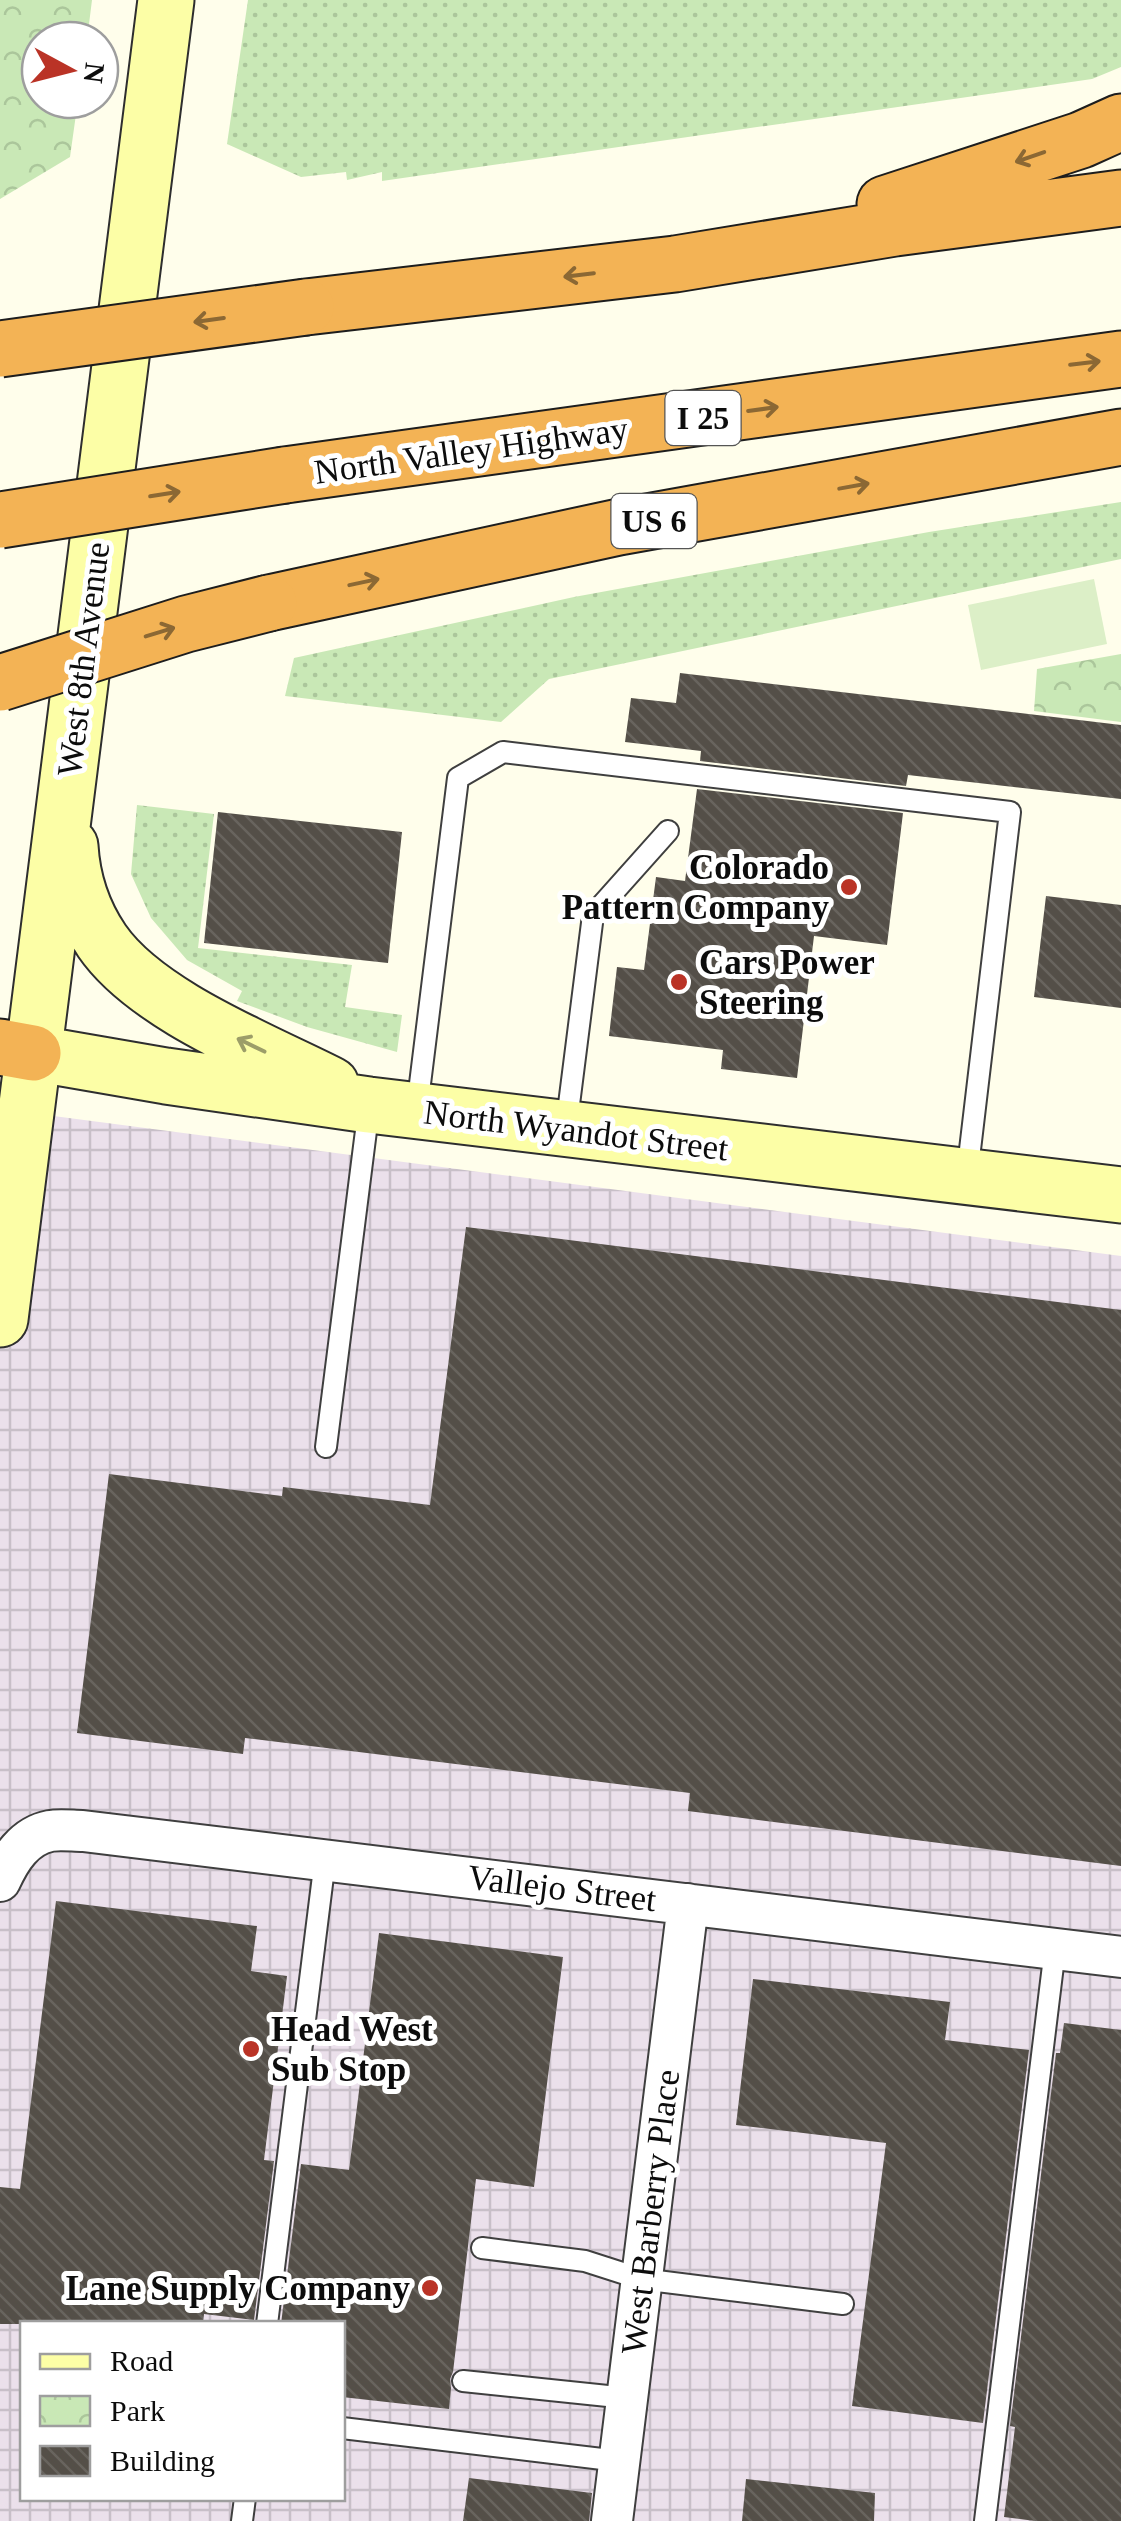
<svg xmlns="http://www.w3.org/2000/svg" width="1121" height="2521" viewBox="0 0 1121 2521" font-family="'Times New Roman',serif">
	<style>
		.industrial { fill: url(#industrial-grid); fill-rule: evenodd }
		.grass { fill: url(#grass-dots) }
		.park { fill: url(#park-crowns) }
		.pitch { fill: #dcefc7 }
		.building { fill: url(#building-back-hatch) }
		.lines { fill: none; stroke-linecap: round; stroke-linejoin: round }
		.lane-casing { stroke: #3f3f3f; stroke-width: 24 }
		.street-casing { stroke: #3f3f3f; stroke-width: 44 }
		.secondary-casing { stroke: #2e2e2e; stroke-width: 59 }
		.highway-casing { stroke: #1d1d1d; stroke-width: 59 }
		.lane { stroke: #fff; stroke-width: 20 }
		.street { stroke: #fff; stroke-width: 40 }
		.secondary { stroke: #fcfea6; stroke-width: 55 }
		.highway { stroke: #f3b355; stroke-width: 55 }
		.highway-bridge-casing { stroke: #1d1d1d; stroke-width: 59; stroke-linecap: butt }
		.highway-bridge { stroke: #f3b355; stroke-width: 55 }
		.oneway { stroke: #8b6834 }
		.oneway2 { stroke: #9c9d68 }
		.poi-dot { fill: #ba3326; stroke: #fff; stroke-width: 4 }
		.labels { text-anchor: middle; stroke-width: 10; stroke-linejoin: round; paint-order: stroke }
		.shield { fill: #fff; stroke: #555; stroke-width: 2.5 }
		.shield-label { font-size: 32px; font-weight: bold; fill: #0c0c0c }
		.street-label { font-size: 35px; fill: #0c0c0c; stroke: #fff }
		.poi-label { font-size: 35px; font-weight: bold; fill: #0c0c0c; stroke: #fff; text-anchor: end }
	</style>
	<defs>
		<pattern id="industrial-grid" width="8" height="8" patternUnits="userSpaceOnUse" patternTransform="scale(2.5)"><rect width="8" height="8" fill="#ebe0eb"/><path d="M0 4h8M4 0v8" fill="none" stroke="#c8bfc8"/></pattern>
		<pattern id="grass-dots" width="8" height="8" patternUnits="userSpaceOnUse" patternTransform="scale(2.5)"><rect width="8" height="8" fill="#c9e8b6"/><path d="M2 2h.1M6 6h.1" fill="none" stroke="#abc69b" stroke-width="1.8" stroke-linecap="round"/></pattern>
		<pattern id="park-crowns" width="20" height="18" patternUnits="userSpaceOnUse" patternTransform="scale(2.5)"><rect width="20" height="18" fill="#c9e8b6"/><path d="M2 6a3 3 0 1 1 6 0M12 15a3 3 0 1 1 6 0" fill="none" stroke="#abc69b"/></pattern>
		<pattern id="building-back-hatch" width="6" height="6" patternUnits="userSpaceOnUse" patternTransform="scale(2.5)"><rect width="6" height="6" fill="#544f48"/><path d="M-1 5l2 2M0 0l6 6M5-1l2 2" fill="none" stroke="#68645e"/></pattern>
	</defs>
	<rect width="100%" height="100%" fill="#fffeeb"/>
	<path class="industrial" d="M0,1109L1121,1256V2521H0ZM22,2324H342V2498H22Z"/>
	<path class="grass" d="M248,0H1121V67L1092,79L382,181V172L347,180L346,172L301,177L227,144Z
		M1121,502V559L549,679L501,722L285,696L294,658L574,597L929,532Z
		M137,805L214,814L198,948L352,965L345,1007L402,1015L397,1052L307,1027L237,1001L242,991L187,960L151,918L131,874Z"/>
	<path class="park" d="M0,0H92L87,40H40V100H78L70,157L0,199Z
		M1121,654V722L1034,711L1037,669Z"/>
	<path class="pitch" d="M1094,579L1107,644L981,670L968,605Z"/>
	<path class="building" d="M680,673L1121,725V799L908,775L906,786L700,761L701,751L625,742L631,698L676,703Z
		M697,789L903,813L887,945L814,936L797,1078L721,1069L723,1050L609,1036L617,967L644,970L656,877L685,881Z
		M218,812L402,832L388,963L204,943Z
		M1046,896L1121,905V1008L1034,997Z
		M466,1227L1121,1310V1866L688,1811L690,1793L245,1738L243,1754L77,1733L109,1474L282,1496L283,1487L430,1505Z
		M56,1901L257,1926L251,1971L287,1976L264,2160L274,2161L254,2320L204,2314L203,2324H0V2187L20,2189Z
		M379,1933L563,1957L534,2187L476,2179L453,2372L450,2379L451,2388L449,2409L342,2397V2324H281L301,2164L349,2170Z
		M753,1979L950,2002L945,2040L1029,2050L983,2423L852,2406L886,2143L736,2125Z
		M1064,2023L1121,2030V2521H1035L1004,2517L1015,2427L1010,2426L1056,2053H1060Z
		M469,2478L592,2493L589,2521H463Z
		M746,2479L875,2493L874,2521H742Z"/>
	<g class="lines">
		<g class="lane-casing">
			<path id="lane" d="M417,1108L458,778L503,752L1010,812L967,1175
				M566,1128L593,915L668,831
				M326,1447L369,1107
				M482,2248L585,2261L641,2279L843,2304
				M267,2324L325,1860
				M463,2381L627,2398
				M342,2428L619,2461
				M242,2521L245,2498
				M985,2521L1055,1949"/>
		</g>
		<g class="street-casing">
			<path id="street" d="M0,1881C10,1859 24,1836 50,1831C60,1829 73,1831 83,1831L1121,1957
				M612,2521L688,1904"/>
		</g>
		<g class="secondary-casing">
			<path id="secondary" d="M70,846C72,880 83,913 102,941C146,1005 262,1050 331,1085
				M33,1053L166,1076L369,1105L1121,1195
				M0,1319L166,0"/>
		</g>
		<g class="highway-casing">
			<path id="highway" d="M885,204L1081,140L1121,122
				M306,307L675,264L895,228L1121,198
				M285,475L1121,359
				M269,603L619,527L1121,437
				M0,1047L33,1053"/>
		</g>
		<use href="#lane" class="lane"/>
		<use href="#street" class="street"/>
		<use href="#secondary" class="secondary"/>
		<use href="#highway" class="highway"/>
		<g class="highway-bridge-casing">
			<path id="highway-bridge" d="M0,349L306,307
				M0,520L285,475
				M0,683L186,624L269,603"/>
		</g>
		<use href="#highway-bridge" class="highway-bridge"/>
	</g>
	<defs><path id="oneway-shaft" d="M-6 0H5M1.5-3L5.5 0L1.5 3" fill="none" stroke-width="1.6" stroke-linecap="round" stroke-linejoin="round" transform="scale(2.5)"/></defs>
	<g class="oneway">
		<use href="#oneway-shaft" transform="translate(1030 157) rotate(161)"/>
		<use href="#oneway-shaft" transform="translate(579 275) rotate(173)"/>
		<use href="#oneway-shaft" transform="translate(209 320) rotate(172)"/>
		<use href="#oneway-shaft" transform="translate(1085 363) rotate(-7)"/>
		<use href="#oneway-shaft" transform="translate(763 409) rotate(-8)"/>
		<use href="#oneway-shaft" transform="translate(854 486) rotate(-10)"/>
		<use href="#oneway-shaft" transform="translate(165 494) rotate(-9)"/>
		<use href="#oneway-shaft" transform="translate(364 582) rotate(-12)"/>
		<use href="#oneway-shaft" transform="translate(160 632) rotate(-17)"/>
	</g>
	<use class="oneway2" href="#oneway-shaft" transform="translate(251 1045) rotate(-154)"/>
	<g class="poi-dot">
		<circle cx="849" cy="887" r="10"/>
		<circle cx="679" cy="982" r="10"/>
		<circle cx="251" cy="2049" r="10"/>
		<circle cx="430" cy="2288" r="10"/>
	</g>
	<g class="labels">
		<g class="shield">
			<rect x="665.5" y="391" width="75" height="54" rx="8"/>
			<rect x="611.5" y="494" width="85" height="54" rx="8"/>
		</g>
		<g class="shield-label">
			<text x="703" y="429">I 25</text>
			<text x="654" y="532">US 6</text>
		</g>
		<g class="street-label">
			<text transform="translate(471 450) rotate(-8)" y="12">North Valley Highway</text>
			<text transform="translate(83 659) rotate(-83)" y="12">West 8th Avenue</text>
			<text transform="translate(576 1130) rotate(7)" y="12">North Wyandot Street</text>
			<text transform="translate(562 1888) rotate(7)" y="12">Vallejo Street</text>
			<text transform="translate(650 2212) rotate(-83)" y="12">West Barberry Place</text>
		</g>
		<g class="poi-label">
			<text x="829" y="879">Colorado<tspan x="829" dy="40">Pattern Company</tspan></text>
			<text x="699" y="974" text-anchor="start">Cars Power<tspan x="699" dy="40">Steering</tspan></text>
			<text x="271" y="2041" text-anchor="start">Head West<tspan x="271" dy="40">Sub Stop</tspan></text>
			<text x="410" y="2300">Lane Supply Company</text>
		</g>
	</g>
	<rect x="20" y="2321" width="325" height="180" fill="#ffffff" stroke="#9e9e9e" stroke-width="2.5"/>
	<rect x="40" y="2354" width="50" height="15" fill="#fcfea6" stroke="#9e9e9e" stroke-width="2.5"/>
	<text x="110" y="2371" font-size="30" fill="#0c0c0c">Road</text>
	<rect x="40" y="2396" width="50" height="30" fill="url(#park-crowns)" stroke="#9e9e9e" stroke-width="2.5"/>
	<text x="110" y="2421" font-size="30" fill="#0c0c0c">Park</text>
	<rect x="40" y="2446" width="50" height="30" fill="url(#building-back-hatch)" stroke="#9e9e9e" stroke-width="2.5"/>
	<text x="110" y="2471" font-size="30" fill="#0c0c0c">Building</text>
	<g transform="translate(70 70) rotate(97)"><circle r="48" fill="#ffffff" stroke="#9e9e9e" stroke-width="2.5"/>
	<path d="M0-8L18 38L0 25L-18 38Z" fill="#ba3326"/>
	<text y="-15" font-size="28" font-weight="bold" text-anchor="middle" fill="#0c0c0c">N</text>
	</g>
</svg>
